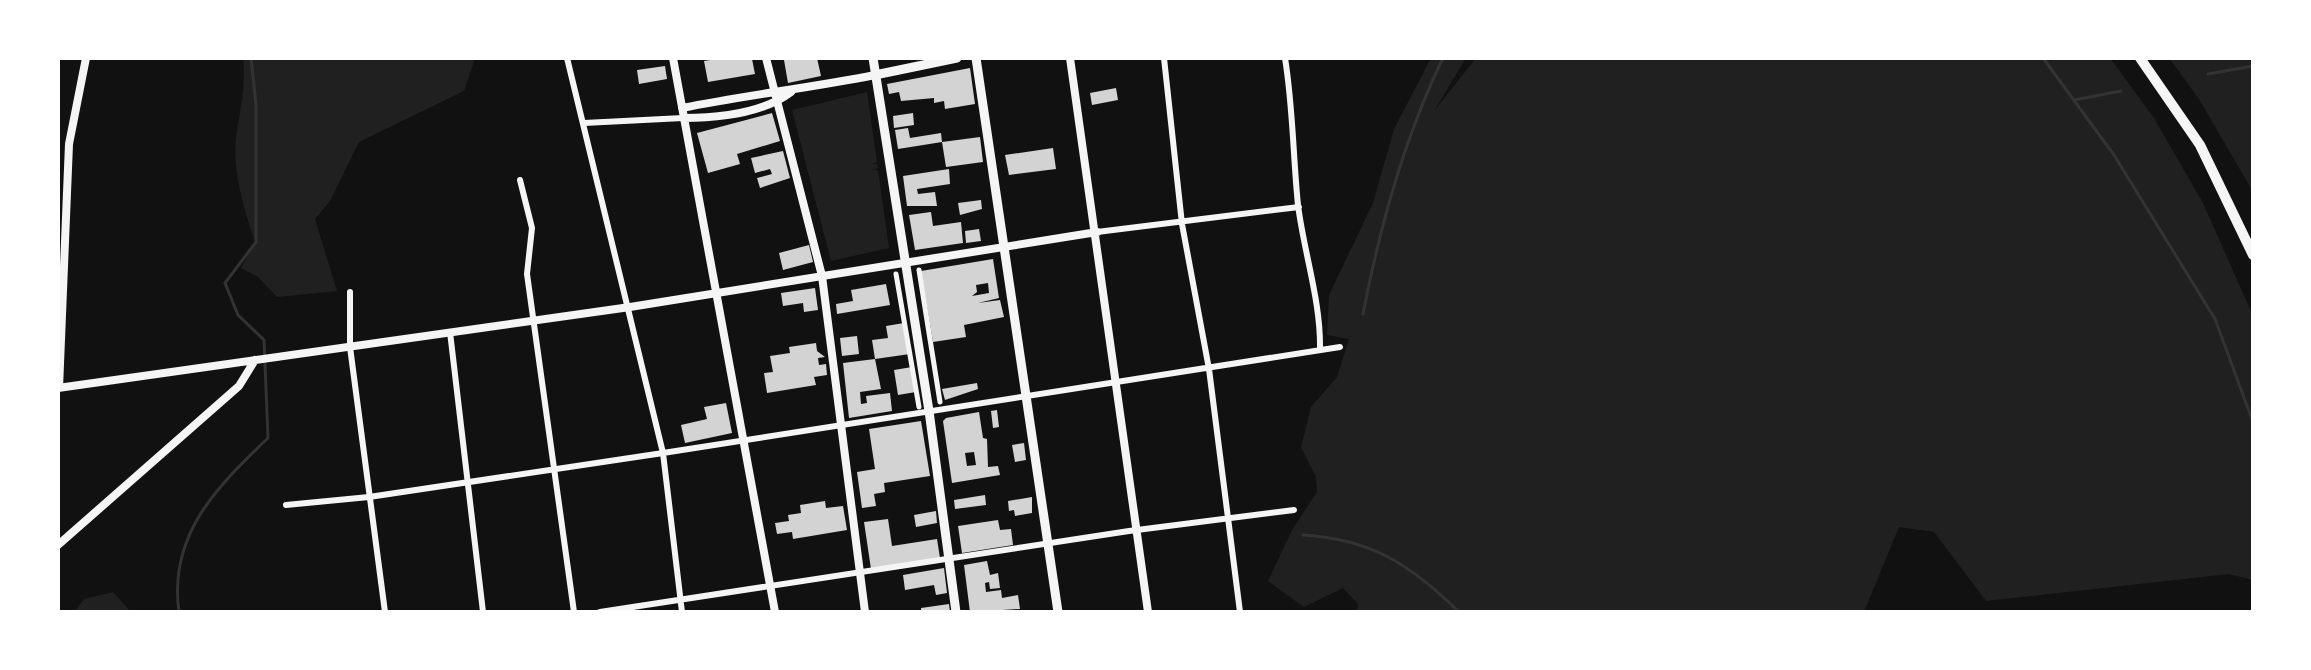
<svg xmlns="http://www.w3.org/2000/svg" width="2311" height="670" viewBox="0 0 2311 670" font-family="'Roboto Condensed',sans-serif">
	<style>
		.green { fill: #202020 }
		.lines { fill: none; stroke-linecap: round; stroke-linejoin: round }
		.stream { stroke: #333; stroke-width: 3 }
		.building { fill: #d3d3d3; fill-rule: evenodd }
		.pedestrian { stroke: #f5f5f5; stroke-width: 5 }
		.minor { stroke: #f5f5f5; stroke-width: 6 }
		.tertiary { stroke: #f5f5f5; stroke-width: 8 }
		.secondary { stroke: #f5f5f5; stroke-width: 9 }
		.trunk { stroke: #f5f5f5; stroke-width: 10 }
	</style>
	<rect width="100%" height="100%" fill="#111"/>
	<path class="green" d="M243,58H475L464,91L359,142L330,201L315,219L337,291L277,297L258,277L241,268L255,242C245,211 232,172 236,138C240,107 246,91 243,58Z
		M1431,58H1466L1434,111L1476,58H2110L2154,118L2203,203L2253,316V580L2229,574L1986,601L1934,532L1899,527L1864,612H1357L1358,604L1343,588L1304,607L1268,581L1292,530L1317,492L1316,477L1301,447L1311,407L1337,377L1349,339L1327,335L1329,295L1373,203L1394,129Z
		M2169,58H2253V192L2199,99Z
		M867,92L877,162L872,164H877L878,168L873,170H878L889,248L831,261L792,110Z
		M113,592L131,612H74L84,599Z"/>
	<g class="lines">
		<path class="stream" d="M2043,58L2114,155L2215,319L2253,422
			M2208,74L2253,66
			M2074,100L2121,91
			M1363,314C1380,226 1404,138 1443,58
			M1303,535C1371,539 1410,564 1459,612
			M179,612C168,534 218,486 268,438L264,340L238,315L225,283L256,242V105L251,58"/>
	</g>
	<path class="building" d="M722,58L752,59L755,74L708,82L704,61Z
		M794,58H817L821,76L788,83L784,60Z
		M665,66L667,79L639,84L637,70Z
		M970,68L975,104L945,109L944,101L934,103V98L901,101L899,92L889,94L887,84Z
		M1116,88L1118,100L1092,105L1090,93Z
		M772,113L780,141L737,154L740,164L708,173L697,133Z
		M913,113L914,125L894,128L893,116Z
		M908,128L910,138L941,133L942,142L980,137L983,162L946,167L942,142L898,149L895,130Z
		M1053,148L1056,169L1009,175L1005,155Z
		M783,151L790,178L760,188L757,178L772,174L770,169L755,173L751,158Z
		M949,169L950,184L917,189L918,194L935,192L937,206H907L903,176Z
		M981,200L982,209L960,215L958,203Z
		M931,212L933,226L961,222L963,243L915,250L909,215Z
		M979,229L981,241L966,243L965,231Z
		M809,245L813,262L783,270L779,253Z
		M993,259L999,298L978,303L1000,300L1004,317L964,325L966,337L933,342L921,271ZM988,283L989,293L972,296L977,292L976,285Z
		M886,284L890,305L837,314L836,304L853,301L851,290Z
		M815,288L818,310L804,312L803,303L783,306L781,293Z
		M904,323L910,354L875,359L872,340L888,338L886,326Z
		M857,336L859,354L842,356L840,338Z
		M816,343L817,351L825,357L818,358L819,365L826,364L827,375L814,377L816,385L767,393L764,373L773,372L770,356L790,353L789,347Z
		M875,359L881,389L860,392L861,404L867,403L866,396L890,393L892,411L849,418L843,363Z
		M912,367L916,392L898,395L894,370Z
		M977,383L978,389L945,400L942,389Z
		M726,403L732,433L685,443L681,425L707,419L704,407Z
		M997,410L999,427L993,428L991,411Z
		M979,412L983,438L987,439L988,467L998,466L1000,475L952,483L943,421L946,418ZM974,452L976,465L967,466L965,453Z
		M921,421L930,476L884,483L885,492L874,494L876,506L862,508L857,472L875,469L869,429Z
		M1024,443L1026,460L1015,462L1012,445Z
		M985,495L986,505L955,509L954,500Z
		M1032,497V513L1015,516L1014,510L1009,511L1008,501Z
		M825,501L826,508L843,506L847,530L793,539L792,532L777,534L775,523L789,521L788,515L801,513L800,505Z
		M936,511L937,523L916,527L914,515Z
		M888,519L892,546L937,539L940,558L871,569L864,522Z
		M998,520L1000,530L1011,529L1013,545L962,553L958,526Z
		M987,561L990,575L998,573L1000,588L990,589L989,582L985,583L986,592L1001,590L1002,598L1018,595L1020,609L970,612L964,565Z
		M944,568L947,593L936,595L934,585L905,590L903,575Z
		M949,604L950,612H921V608Z"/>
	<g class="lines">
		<path class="pedestrian" d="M919,270L940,402
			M896,274L919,407"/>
		<path class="minor" d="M567,58L663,453L682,612
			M1164,58L1182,224L1209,369L1240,612
			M1285,58C1293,107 1293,156 1298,205C1304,253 1321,301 1320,350
			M584,123L683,118
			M520,180L532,228L527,274L574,612
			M1097,232L1299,207
			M350,292V347L385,612
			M450,332L483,612
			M286,505L369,497L663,453L1340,347
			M600,612L1129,531L1294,510"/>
		<path class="tertiary" d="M673,58L775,612
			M766,58L822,276L865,612
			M1070,58L1148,612
			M682,108C746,95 810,88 875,75
			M683,118C718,118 763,113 791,92
			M58,388L630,307L1097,232
			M59,388L69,144L86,58
			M58,545L239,386L255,360"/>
		<path class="secondary" d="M873,58L929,411L956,612
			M976,58L1058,612
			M875,75L957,58"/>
		<path class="trunk" d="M2140,58L2200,145L2253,255"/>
	</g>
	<rect width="2311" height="670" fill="none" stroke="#ffffff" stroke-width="120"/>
</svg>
